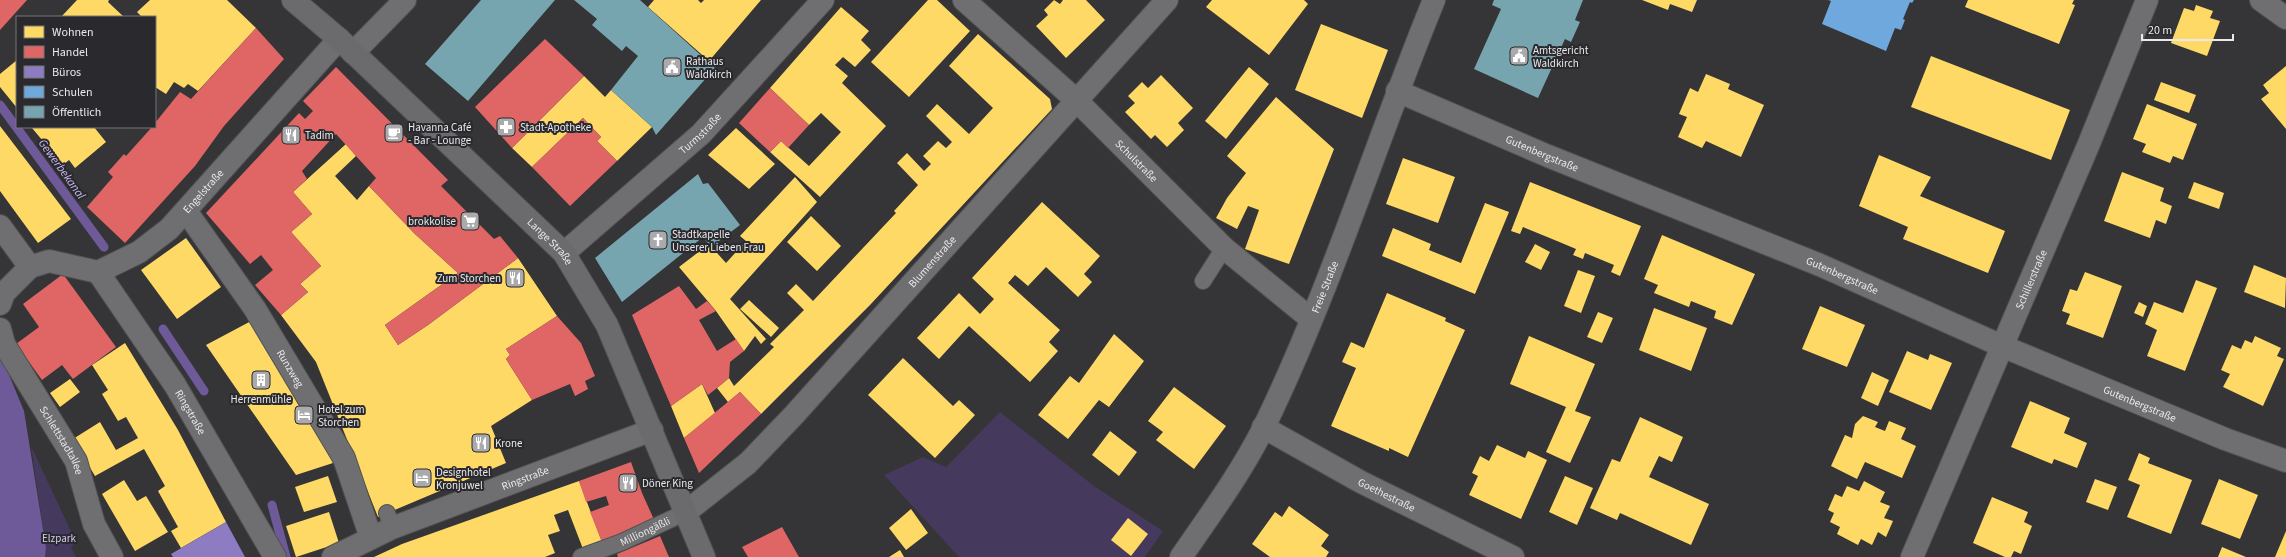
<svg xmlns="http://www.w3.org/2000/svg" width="2286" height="557" viewBox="0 0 2286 557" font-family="'Source Sans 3',sans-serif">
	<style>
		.green { fill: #45395e }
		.water { fill: #6e5a98 }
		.homes { fill: #ffd966 }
		.shops { fill: #e06666 }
		.offices { fill: #8e7cc3 }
		.schools { fill: #6fa8dc }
		.public { fill: #76a5af }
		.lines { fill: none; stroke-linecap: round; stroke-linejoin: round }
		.stream { stroke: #6e5a98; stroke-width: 9 }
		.lane-casing { stroke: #525254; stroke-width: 18 }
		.street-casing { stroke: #525254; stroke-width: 24 }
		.secondary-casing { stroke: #525254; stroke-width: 24 }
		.lane { stroke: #6f6e70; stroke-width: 16 }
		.street { stroke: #6f6e70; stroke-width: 22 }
		.secondary { stroke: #6b6a6d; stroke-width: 22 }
		.labels { text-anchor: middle; stroke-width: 4; stroke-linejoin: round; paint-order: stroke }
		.poi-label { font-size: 11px; fill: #e9e9ec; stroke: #2a292d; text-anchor: start }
		.street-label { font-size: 11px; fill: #e9e9ec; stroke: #2a292d }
		.park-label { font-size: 11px; fill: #d3c9f0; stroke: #2a292d }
		.water-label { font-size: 12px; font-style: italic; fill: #c7b7f1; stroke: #2a292d }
	</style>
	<rect width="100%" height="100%" fill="#353436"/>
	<path class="green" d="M1000,412L1094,486L1163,531L1145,557H959L884,475L923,457L946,467Z
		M31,446L76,542L71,547L76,557H45L46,548Z"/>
	<path class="water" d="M0,353L24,411L46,548L45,557H0Z"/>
	<path class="homes" d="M77,0H109L108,2L124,17H61Z
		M150,0H227L256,28L198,91L188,84L184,88L174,82L166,94L155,87V17H142L137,12Z
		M654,0H698L701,3L704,0H761L709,61L648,7Z
		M928,0H937L970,31L909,97L871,62Z
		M1054,0L1060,4L1063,0H1086L1105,20L1066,58L1036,26L1048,15L1044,10Z
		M1212,0H1304L1308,4L1269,55L1206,7Z
		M1642,0H1697L1692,12L1670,4L1668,10Z
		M1968,0H2074L2072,4L2075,5L2059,44L1965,7Z
		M2196,5L2213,11L2210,18L2220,21L2207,56L2171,43L2184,8L2194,11Z
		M841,7L869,31L861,40L871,50L855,67L843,57L835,65L848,76L842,83L886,126L820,197L770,152L781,141L809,166L841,132L821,113L809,125L770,88Z
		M1321,24L1388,50L1362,118L1295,90Z
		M978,34L1050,99L1052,109L870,305L761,414L740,392L728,402L717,388L729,378L734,386L774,347L770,344L804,310L787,293L796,284L813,301L896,213L894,211L918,185L897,163L907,153L924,171L931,164L923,156L938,141L946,148L952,142L926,116L937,104L969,134L993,108L949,66Z
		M1931,56L2070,110L2051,160L1911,107Z
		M17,60V108L0,87V74Z
		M2286,66V129L2261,99L2269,93L2263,85Z
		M1249,67L1269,84L1226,139L1205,121Z
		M1706,74L1730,84L1728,89L1764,105L1741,157L1706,141L1702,148L1678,137L1687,117L1679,114L1690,88L1698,92Z
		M1161,75L1193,108L1178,123L1184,130L1167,147L1155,135L1151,139L1125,112L1135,103L1128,96L1142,82L1148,88Z
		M584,76L605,97L611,90L652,127L617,161L597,141L601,137L583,118L532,167L512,148Z
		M2161,82L2196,95L2189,113L2154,100Z
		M1276,97L1334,149L1289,264L1245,249L1259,210L1248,206L1237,229L1216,218L1227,198L1246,173L1227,156Z
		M2147,104L2197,124L2183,160L2173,156L2170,163L2142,152L2146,144L2133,139Z
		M0,126L71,219L38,243L0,191Z
		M34,127H94L106,142L75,168L69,160L63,165L32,128Z
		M736,128L775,164L749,189L708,155Z
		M346,144L356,156L335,176L357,200L369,186L415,234L458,273L385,325L398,345L428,325L518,258L557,316L506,349L510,355L506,359L532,400L491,426L506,463L378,517L316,362L281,315L308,292L300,284L321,266L291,232L312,214L293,192Z
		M1879,155L1931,177L1920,196L2005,231L1988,273L1903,239L1908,227L1859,206Z
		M1403,158L1455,177L1438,223L1386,204Z
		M2122,172L2164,188L2160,201L2172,206L2166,224L2156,220L2150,238L2104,221Z
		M795,177L817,202L730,299L766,339L761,344L755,336L744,351L716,311L679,267L709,244L726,263L746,241L740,236Z
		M1530,182L1641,226L1620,276L1611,272L1614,265L1585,253L1583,259L1573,255L1576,249L1557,241L1523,227L1520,234L1511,231Z
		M2194,182L2224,193L2219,209L2188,198Z
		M1042,202L1100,256L1084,274L1092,282L1078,297L1046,267L1028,286L1015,275L1008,283L1060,330L1049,342L1058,351L1030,382L969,326L939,359L917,338L959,293L980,314L994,299L972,278Z
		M1485,203L1509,212L1475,294L1382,256L1393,228L1431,244L1429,250L1461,263Z
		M811,216L841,246L817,271L787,242Z
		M1662,235L1755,274L1732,325L1714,318L1716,311L1691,301L1689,307L1654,293L1658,285L1644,279Z
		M186,238L221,287L177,319L141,270Z
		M1535,244L1550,252L1541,270L1525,262Z
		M2254,265L2286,278L2285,308L2244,292Z
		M1578,270L1595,276L1581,313L1564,306Z
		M2085,272L2122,286L2103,338L2066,324L2070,314L2062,311L2070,289L2077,291Z
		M2196,280L2217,288L2185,371L2147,356L2157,330L2145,324L2154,302L2183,313Z
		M1387,293L1446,318L1445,321L1465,330L1408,457L1389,448V451L1331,426L1356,368L1342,362L1351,342L1364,348Z
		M749,300L779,328L771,337L740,309Z
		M2139,302L2147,306L2143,317L2134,313Z
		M1820,306L1865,325L1847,367L1802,349Z
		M1654,308L1707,328L1691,371L1639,350Z
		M1598,312L1613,318L1602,343L1587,337Z
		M253,320L313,415L333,463L296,475L206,345Z
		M1114,334L1144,361L1109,407L1099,400L1068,439L1038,415L1070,376L1079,383Z
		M1529,336L1595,364L1575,411L1591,417L1570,463L1546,452L1566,407L1510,384Z
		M2255,336L2281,348L2277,356L2284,359L2263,406L2223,387L2230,374L2221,370L2232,345L2241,349L2245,340L2252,343Z
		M125,343L178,430L226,522L181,548L171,531L178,527L158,491L165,486L144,449L95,476L73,439L100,422L116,450L138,438L126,417L118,421L102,394L108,390L92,365Z
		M1907,351L1928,360L1930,354L1952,363L1931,410L1889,392Z
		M903,358L953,406L959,400L975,415L935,458L868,395Z
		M1872,372L1889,380L1878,406L1861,398Z
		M70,379L80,392L60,407L50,393Z
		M702,384L715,413L684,438L671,406Z
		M1174,387L1226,426L1194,469L1156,440L1163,432L1148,421Z
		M2030,401L2070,418L2064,433L2087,443L2077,468L2054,459L2052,464L2011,447Z
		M1863,416L1878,422L1875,427L1885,431L1889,421L1906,428L1901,439L1916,446L1902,478L1865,462L1857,479L1831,466L1845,435L1852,438L1855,424Z
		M1640,417L1683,437L1672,462L1659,456L1649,477L1709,504L1691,545L1620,513L1617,520L1590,508L1612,459L1620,462Z
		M1110,431L1137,452L1119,476L1092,455Z
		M1497,445L1525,458L1528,451L1547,460L1521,519L1469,495L1478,476L1472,473L1480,456L1489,461Z
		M2139,453L2150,458L2148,463L2192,480L2171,534L2127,517L2140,485L2128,480Z
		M328,476L337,502L304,512L295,487Z
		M1565,476L1593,488L1577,525L1549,512Z
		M2095,479L2117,487L2108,510L2086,502Z
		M2219,479L2258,495L2240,539L2201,524Z
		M124,480L137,501L146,496L168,532L135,551L102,494Z
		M579,481L602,542L583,549L568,510L554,515L560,531L548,535L555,553L545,557H374L402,544Z
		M1864,481L1885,492L1880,502L1890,506L1884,518L1893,521L1886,537L1878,532L1872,545L1861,539L1858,545L1837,534L1840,527L1830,522L1834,513L1828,510L1835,494L1842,497L1847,486L1859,491Z
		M1992,497L2028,512L2024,522L2032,526L2021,554L2014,551L2011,557H2005L1973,543Z
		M1289,506L1329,535L1321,546L1329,552L1326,557H1270L1252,544L1275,512L1282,517Z
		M911,509L928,533L906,550L889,528Z
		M329,512L339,543L296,557L286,526Z
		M1128,518L1148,534L1131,556L1111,540Z
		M2286,531V557H2275Z
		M2222,547L2246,557H2218Z
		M900,550L904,557H889Z"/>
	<path class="shops" d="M0,0H27L0,30Z
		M256,28L284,59L224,126L195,166L125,243L87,207L113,177L108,172L124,154L126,156L152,127H155V123L180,92L191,99Z
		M545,39L584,76L512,148L475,107Z
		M336,67L448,180L441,186L494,239L500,236L518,258L428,325L398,345L385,325L458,273L415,234L369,186L376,178L336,134L302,171L307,179L293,192L312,214L291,232L321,266L300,284L308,292L281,315L255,285L273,270L261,255L250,264L206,213L299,113L305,119L313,111L303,101Z
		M770,88L809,125L788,148L781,141L770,152L739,123Z
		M583,118L601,137L597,141L617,161L570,206L532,167Z
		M63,274L116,347L73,379L62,365L42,380L16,344L39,327L23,304Z
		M679,286L696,309L707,301L716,311L699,320L717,351L736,339L744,351L730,362L729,378L717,388L708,395L702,384L671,406L632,315Z
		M557,316L581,343L595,376L585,381L588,389L575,396L570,384L532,400L506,359L510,355L506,349Z
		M740,392L761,414L699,473L684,438Z
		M631,462L642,493L656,524L602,542L590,512L609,505L606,496L586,502L579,481Z
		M782,527L799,557H748L742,547Z
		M660,536L669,557H618L617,554Z"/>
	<path class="offices" d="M226,522L245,557H173L171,554Z"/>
	<path class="schools" d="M1828,0H1914L1912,3L1910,2L1903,19L1905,20L1901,30L1895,28L1886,51L1822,24L1831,1Z"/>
	<path class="public" d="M481,0H555L468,101L425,64Z
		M574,0H640L715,68L656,135L652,127L611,90L638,56L626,46L622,51L592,25L597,19Z
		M1494,0H1583L1575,20L1580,22L1571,42L1565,39L1538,98L1474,69L1501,9L1492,5Z
		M698,174L703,184L708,183L740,225L711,247L703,237L622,302L595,258Z"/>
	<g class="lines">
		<path class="stream" d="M0,105L104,247
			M163,329L204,391
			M272,505L286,557"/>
		<g class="lane-casing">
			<g id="lane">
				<path d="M1203,281L1224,248"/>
				<path d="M387,513L392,528"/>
				<path id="s1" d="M581,557L622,542L686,512"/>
			</g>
		</g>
		<g class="street-casing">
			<g id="street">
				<path id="s2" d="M964,0L1076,100L1224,248L1311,319"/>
				<path d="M2261,0L2286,18"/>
				<path d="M353,53L405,0"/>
				<path id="s3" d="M1397,91L1548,156L1820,265L2002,346L2225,439L2286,461"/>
				<path id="s4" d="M186,211L255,309L344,458L371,538"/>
				<path d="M0,226L30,267"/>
				<path id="s5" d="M564,253L701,134L823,0"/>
				<path id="s6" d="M98,272L175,385L275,557"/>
				<path id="s7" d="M0,304L4,293L30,267L49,261L98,272L139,252L169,229L339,39"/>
				<path id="s8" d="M0,329L4,344L76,461L94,524L112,557"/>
				<path id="s9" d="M1263,427L1361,482L1513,557"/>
				<path id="s10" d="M686,512L748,463L794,415L1167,0"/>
				<path id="s11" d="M333,557L392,528L652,430"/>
				<path id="s12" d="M1181,557C1210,515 1241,473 1264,427C1331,289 1376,141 1434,0"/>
				<path id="s13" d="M1912,557L2088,146L2147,0"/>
			</g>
		</g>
		<g class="secondary-casing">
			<g id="secondary">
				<path id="s14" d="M293,0L339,39L564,253L607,325L704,557"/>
			</g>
		</g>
		<use href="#lane" class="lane"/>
		<use href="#street" class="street"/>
		<use href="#secondary" class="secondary"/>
	</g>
	<defs>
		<g id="civic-square" transform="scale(1)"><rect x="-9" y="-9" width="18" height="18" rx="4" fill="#aaaaac" stroke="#2a292d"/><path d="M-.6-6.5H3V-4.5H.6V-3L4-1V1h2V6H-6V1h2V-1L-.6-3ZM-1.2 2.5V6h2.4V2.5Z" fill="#fff"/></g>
		<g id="pharmacy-square" transform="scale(1)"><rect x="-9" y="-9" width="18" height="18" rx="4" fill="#aaaaac" stroke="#2a292d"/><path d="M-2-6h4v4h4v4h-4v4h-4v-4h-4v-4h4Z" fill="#fff"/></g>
		<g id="cafe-square" transform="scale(1)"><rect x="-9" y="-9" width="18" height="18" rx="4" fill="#aaaaac" stroke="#2a292d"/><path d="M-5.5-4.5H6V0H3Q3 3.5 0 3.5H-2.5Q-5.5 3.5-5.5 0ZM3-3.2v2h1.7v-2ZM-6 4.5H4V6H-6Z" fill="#fff"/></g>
		<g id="restaurant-square" transform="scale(1)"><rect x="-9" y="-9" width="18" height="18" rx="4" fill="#aaaaac" stroke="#2a292d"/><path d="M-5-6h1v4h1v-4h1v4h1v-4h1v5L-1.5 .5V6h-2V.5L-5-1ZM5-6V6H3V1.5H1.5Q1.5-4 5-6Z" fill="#fff"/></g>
		<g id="supermarket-square" transform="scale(1)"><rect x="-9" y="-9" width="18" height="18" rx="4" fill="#aaaaac" stroke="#2a292d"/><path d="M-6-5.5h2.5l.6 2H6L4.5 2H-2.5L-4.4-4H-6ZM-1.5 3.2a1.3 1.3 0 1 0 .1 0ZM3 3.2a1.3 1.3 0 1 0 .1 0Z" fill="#fff"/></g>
		<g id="church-square" transform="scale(1)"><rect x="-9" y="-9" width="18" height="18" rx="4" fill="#aaaaac" stroke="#2a292d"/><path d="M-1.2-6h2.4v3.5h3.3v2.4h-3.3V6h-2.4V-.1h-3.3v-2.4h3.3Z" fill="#fff"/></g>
		<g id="building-square" transform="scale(1)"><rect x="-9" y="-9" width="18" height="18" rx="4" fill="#aaaaac" stroke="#2a292d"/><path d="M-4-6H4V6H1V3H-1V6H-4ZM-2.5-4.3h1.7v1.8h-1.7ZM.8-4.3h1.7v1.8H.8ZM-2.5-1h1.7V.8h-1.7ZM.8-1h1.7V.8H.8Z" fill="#fff"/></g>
		<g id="hotel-square" transform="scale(1)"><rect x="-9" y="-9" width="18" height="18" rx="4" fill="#aaaaac" stroke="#2a292d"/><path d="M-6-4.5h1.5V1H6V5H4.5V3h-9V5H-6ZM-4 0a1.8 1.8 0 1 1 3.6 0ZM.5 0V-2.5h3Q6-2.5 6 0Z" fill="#fff"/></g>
	</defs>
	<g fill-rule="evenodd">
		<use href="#civic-square" x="1519" y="56"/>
		<use href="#civic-square" x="672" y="67"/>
		<use href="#pharmacy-square" x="506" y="127"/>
		<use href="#cafe-square" x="394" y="133"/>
		<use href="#restaurant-square" x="291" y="135"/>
		<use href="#supermarket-square" x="470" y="221"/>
		<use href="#church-square" x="658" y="240"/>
		<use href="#restaurant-square" x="515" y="278"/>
		<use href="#building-square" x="261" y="380"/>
		<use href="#hotel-square" x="304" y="415"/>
		<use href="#restaurant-square" x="481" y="443"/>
		<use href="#hotel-square" x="422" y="478"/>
		<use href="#restaurant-square" x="628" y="483"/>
	</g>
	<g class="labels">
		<g class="poi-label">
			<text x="1533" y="54">Amtsgericht<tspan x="1533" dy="13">Waldkirch</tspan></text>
			<text x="686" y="65">Rathaus<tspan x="686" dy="13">Waldkirch</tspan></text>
			<text x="408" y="131">Havanna Café<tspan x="408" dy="13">- Bar - Lounge</tspan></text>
			<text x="520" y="131">Stadt-Apotheke</text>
			<text x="305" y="139">Tadim</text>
			<text x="456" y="225" text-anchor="end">brokkolise</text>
			<text x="672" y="238">Stadtkapelle<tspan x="672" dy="13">Unserer Lieben Frau</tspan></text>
			<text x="501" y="282" text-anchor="end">Zum Storchen</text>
			<text x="261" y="403" text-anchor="middle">Herrenmühle</text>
			<text x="318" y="413">Hotel zum<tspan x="318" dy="13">Storchen</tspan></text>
			<text x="495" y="447">Krone</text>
			<text x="436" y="476">Designhotel<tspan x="436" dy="13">Kronjuwel</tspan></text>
			<text x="642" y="487">Döner King</text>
		</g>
		<g class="street-label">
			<text dy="4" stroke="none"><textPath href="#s5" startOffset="181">Turmstraße</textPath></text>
			<text dy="4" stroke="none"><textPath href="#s3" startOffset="158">Gutenbergstraße</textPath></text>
			<text dy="4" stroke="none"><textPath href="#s2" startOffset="236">Schulstraße</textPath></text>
			<text dy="4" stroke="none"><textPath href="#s7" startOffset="253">Engelstraße</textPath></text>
			<text dy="4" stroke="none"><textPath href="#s14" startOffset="353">Lange Straße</textPath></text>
			<text dy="4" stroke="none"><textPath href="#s10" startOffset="352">Blumenstraße</textPath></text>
			<text dy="4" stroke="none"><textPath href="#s3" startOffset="482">Gutenbergstraße</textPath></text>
			<text dy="4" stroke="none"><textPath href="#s13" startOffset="302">Schillerstraße</textPath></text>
			<text dy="4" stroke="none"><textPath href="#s12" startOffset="307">Freie Straße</textPath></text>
			<text dy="4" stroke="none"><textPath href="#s4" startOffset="189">Runzweg</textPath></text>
			<text dy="4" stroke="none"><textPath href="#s3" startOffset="806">Gutenbergstraße</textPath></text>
			<text dy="4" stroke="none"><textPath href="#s6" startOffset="168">Ringstraße</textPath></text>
			<text dy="4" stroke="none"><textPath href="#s8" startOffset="128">Schlettstadtallee</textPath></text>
			<text dy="4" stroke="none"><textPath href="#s11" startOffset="208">Ringstraße</textPath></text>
			<text dy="4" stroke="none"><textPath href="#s9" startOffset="141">Goethestraße</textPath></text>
			<text dy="4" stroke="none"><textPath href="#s1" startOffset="69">Milliongäßli</textPath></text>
		</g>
		<g class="park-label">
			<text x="59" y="542">Elzpark</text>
		</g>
		<g class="water-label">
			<text transform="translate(62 169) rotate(54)" y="4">Gewerbekanal</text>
		</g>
	</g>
	<rect x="16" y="16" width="140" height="112" fill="#2a292d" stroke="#767679"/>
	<rect x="24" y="26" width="20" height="12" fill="#ffd966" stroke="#767679"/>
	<text x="52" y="36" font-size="12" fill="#e9e9ec">Wohnen</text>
	<rect x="24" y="46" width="20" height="12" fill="#e06666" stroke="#767679"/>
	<text x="52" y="56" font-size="12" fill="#e9e9ec">Handel</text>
	<rect x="24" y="66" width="20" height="12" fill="#8e7cc3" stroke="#767679"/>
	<text x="52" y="76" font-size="12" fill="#e9e9ec">Büros</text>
	<rect x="24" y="86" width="20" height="12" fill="#6fa8dc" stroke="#767679"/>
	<text x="52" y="96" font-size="12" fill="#e9e9ec">Schulen</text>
	<rect x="24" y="106" width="20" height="12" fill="#76a5af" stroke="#767679"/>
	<text x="52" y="116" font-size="12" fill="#e9e9ec">Öffentlich</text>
	<path d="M2142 34v6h91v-6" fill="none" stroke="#e9e9ec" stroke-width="2"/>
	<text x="2148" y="34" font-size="12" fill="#e9e9ec" stroke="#2a292d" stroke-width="3" paint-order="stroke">20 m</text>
</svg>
